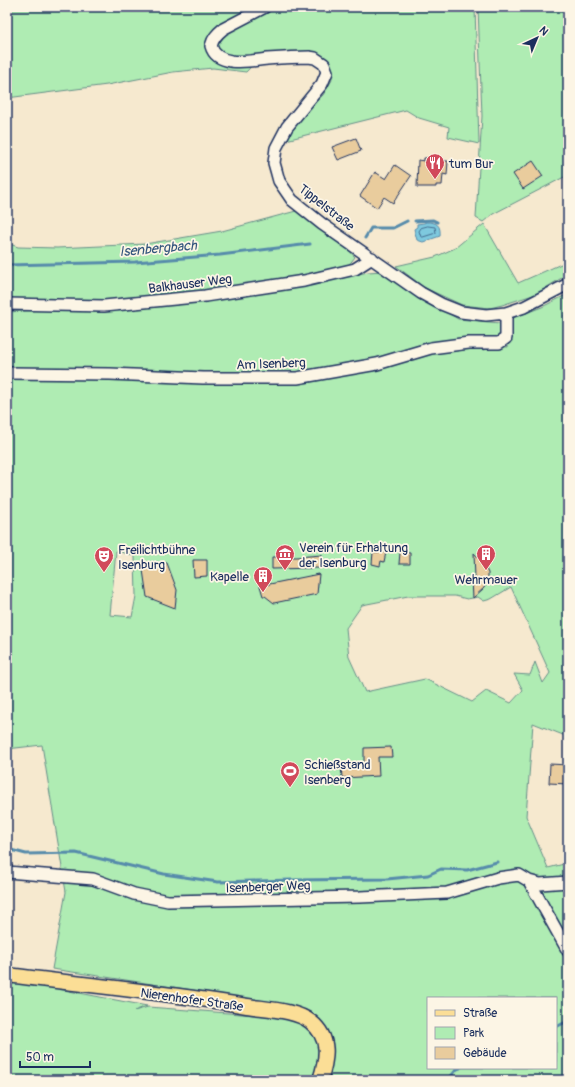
<svg xmlns="http://www.w3.org/2000/svg" width="575" height="1087" viewBox="0 0 575 1087" font-family="Pangolin,sans-serif">
	<style>
		.green { fill: #afecb3; stroke: #658e88; fill-rule: evenodd }
		.water { fill: #7ec9de; stroke: #568bab }
		.lines { fill: none; stroke-linecap: round; stroke-linejoin: round }
		.shore { stroke: #436d91; stroke-width: 1 }
		.stream { stroke: #568bab; stroke-width: 3 }
		.building { fill: #e9cc9d; stroke: #1b2f5e }
		.minor-casing { stroke: #1b2f5e; stroke-width: 14 }
		.major-casing { stroke: #1b2f5e; stroke-width: 17 }
		.minor { stroke: #fcf5e5; stroke-width: 11 }
		.major { stroke: #fbde96; stroke-width: 14 }
		.labels { text-anchor: middle; stroke-width: 3.5; stroke-linejoin: round; paint-order: stroke }
		.poi-label { font-size: 13px; fill: #1b2f5e; stroke: #fcf5e5; text-anchor: start }
		.street-label { font-size: 13px; fill: #1b2f5e; stroke: #fcf5e5 }
		.water-label { font-size: 14px; font-style: italic; fill: #34567e; stroke: #fcf5e5 }
	</style>
	<rect width="100%" height="100%" fill="#f6e9cf"/>
	<filter id="ink" filterUnits="userSpaceOnUse"><feTurbulence type="fractalNoise" baseFrequency=".025" numOctaves="2"/><feDisplacementMap in="SourceGraphic" scale="8" xChannelSelector="R" yChannelSelector="G"/><feConvolveMatrix kernelMatrix="1 2 1 2 8 2 1 2 1" color-interpolation-filters="sRGB"/></filter>
	<g filter="url(#ink)">
		<path class="green" d="M7,7H475L479,144L448,137L449,127L419,118L406,110L282,141L298,119L323,95L332,80L329,63L261,56L246,72L213,68L173,72L107,85L7,98Z
			M478,7H568V175L493,214L483,222L476,218L482,116Z
			M296,211L347,248L355,257L348,266L301,276L221,288L100,302L7,301V243L18,247L57,248L145,244L222,231Z
			M484,224L518,283L568,261V274L536,294L502,305L490,308L462,305L425,288L396,266L435,257L455,248Z
			M382,271L419,296L458,319L500,323L501,331L497,338L377,362L299,374L203,375L112,370L7,367V312L43,310L303,286L368,272Z
			M568,294V313L564,315L568,336V737L533,723L526,816L548,868L568,863V1080H328L331,1068L332,1049L317,1020L286,1004L52,969L66,892L42,745L7,749V376L299,380L470,346L484,350L498,346L508,347L510,319L542,307ZM116,551L132,555L135,557L136,596L132,617L110,615ZM511,587L550,673L543,683L535,662L530,675L514,674L523,690L511,703L486,691L472,702L425,679L365,692L349,657L346,628L362,605L408,596H455L467,599L478,597L484,601L491,599ZM428,998H556V1068H428Z
			M7,980L22,982L147,1006L134,1011L148,1007L281,1017L303,1024L315,1036L321,1053L315,1080H7Z"/>
		<path class="water" d="M426,222C437,222 441,225 440,236L423,242L417,240L414,229L417,227V224L424,223Z"/>
		<g class="lines">
			<path class="shore" d="M428,226L435,227L436,233L423,237H421L419,231L421,228Z"/>
			<path class="stream" d="M415,221L433,220L437,222
				M365,238L371,228H393L407,221
				M7,265L135,262L220,255L310,244
				M7,849L26,854L76,853L164,874L218,882L292,880L387,879L428,875L441,869L467,870L497,862
				M556,1027L568,1021
				M448,1080L457,1069L460,1068"/>
		</g>
		<path class="building" d="M356,138L361,151L338,160L332,147Z
			M424,158H438V161H448L447,175L443,174L442,185H436V187H417L418,160L424,161Z
			M533,161L543,176L523,189L513,174Z
			M395,165L411,176L393,203L384,197L377,208L360,196L375,172L386,179Z
			M373,552H386L384,562L381,561L380,566L372,564Z
			M400,552L410,553V564H399Z
			M474,553L483,563L488,573V578L484,588L473,598L472,580L473,578H475Z
			M322,555L320,568L272,569V557H296Z
			M193,560H207V576L194,577Z
			M152,562L167,563L177,590L175,608L147,597L143,570L145,565Z
			M319,574L317,594L274,603L265,596H263L260,586Z
			M391,747L392,757H378L379,776L342,778L341,765L364,764V748Z
			M550,764L568,765V784L549,783Z"/>
		<g class="lines">
			<g class="minor-casing">
				<path id="minor" d="M265,7L223,29C217,34 213,38 211,46C217,68 251,61 267,59C281,58 295,57 309,57L315,58L324,64L327,72L322,84L287,127L276,148L274,163L276,170L279,181L292,200L322,224L421,293L441,304L461,312L486,315L506,313L524,307L568,284
					M7,304L104,306L205,296L304,281L355,269L372,258
					M7,373L110,374L203,378H297L377,364L431,348L469,343H499L506,338V313
					M7,872L93,879L134,894L168,901L360,897L447,893L498,878L519,875L529,881L540,884L568,882
					M529,881L568,951"/>
			</g>
			<g class="major-casing">
				<path id="major" d="M7,975C87,985 168,993 247,1006C265,1009 297,1010 311,1022C331,1038 327,1059 320,1080"/>
			</g>
			<use href="#minor" class="minor"/>
			<use href="#major" class="major"/>
		</g>
	</g>
	<defs>
		<g id="restaurant-pin" transform="scale(1)"><path d="M0 17L-7.5 6A9.5 9.5 0 1 1 7.5 6Z" fill="#d1495b" stroke="#fcf5e5"/><path d="M-5-6h1v4h1v-4h1v4h1v-4h1v5L-1.5 .5V6h-2V.5L-5-1ZM5-6V6H3V1.5H1.5Q1.5-4 5-6Z" fill="#fff"/></g>
		<g id="museum-pin" transform="scale(1)"><path d="M0 17L-7.5 6A9.5 9.5 0 1 1 7.5 6Z" fill="#d1495b" stroke="#fcf5e5"/><path d="M0-6L6-3V-2H-6V-3ZM-5-1h2V3h-2ZM-1-1h2V3h-2ZM3-1h2V3H3ZM-6 4H6V6H-6Z" fill="#fff"/></g>
		<g id="building-pin" transform="scale(1)"><path d="M0 17L-7.5 6A9.5 9.5 0 1 1 7.5 6Z" fill="#d1495b" stroke="#fcf5e5"/><path d="M-4-6H4V6H1V3H-1V6H-4ZM-2.5-4.3h1.7v1.8h-1.7ZM.8-4.3h1.7v1.8H.8ZM-2.5-1h1.7V.8h-1.7ZM.8-1h1.7V.8H.8Z" fill="#fff"/></g>
		<g id="theatre-pin" transform="scale(1)"><path d="M0 17L-7.5 6A9.5 9.5 0 1 1 7.5 6Z" fill="#d1495b" stroke="#fcf5e5"/><path d="M-5-5.5Q0-4 5-5.5V0Q5 5 0 6Q-5 5-5 0ZM-3.3-2.5H-1v1.5H-3.3ZM1-2.5H3.3v1.5H1ZM-2.8 1Q0 5.5 2.8 1Z" fill="#fff"/></g>
		<g id="stadium-pin" transform="scale(1)"><path d="M0 17L-7.5 6A9.5 9.5 0 1 1 7.5 6Z" fill="#d1495b" stroke="#fcf5e5"/><path d="M0-5a6.5 5 0 1 0 0 10a6.5 5 0 1 0 0-10ZM-3.5-1.8h7v3.6h-7Z" fill="#fff"/></g>
	</defs>
	<g fill-rule="evenodd">
		<use href="#restaurant-pin" x="435" y="163"/>
		<use href="#museum-pin" x="285" y="554"/>
		<use href="#building-pin" x="486" y="554"/>
		<use href="#theatre-pin" x="104" y="556"/>
		<use href="#building-pin" x="263" y="576"/>
		<use href="#stadium-pin" x="290" y="771"/>
	</g>
	<g class="labels">
		<g class="poi-label">
			<text x="449" y="168">tum Bur</text>
			<text x="299" y="552">Verein für Erhaltung<tspan x="299" dy="15">der Isenburg</tspan></text>
			<text x="118" y="554">Freilichtbühne<tspan x="118" dy="15">Isenburg</tspan></text>
			<text x="249" y="581" text-anchor="end">Kapelle</text>
			<text x="486" y="584" text-anchor="middle">Wehrmauer</text>
			<text x="304" y="769">Schießstand<tspan x="304" dy="15">Isenberg</tspan></text>
		</g>
		<g class="street-label">
			<text transform="translate(327 207) rotate(38)" y="5">Tippelstraße</text>
			<text transform="translate(190 283) rotate(-7)" y="5">Balkhauser Weg</text>
			<text transform="translate(271 363) rotate(-2)" y="5">Am Isenberg</text>
			<text transform="translate(268 886) rotate(-2)" y="5">Isenberger Weg</text>
			<text transform="translate(192 999) rotate(8)" y="5">Nierenhofer Straße</text>
		</g>
		<g class="water-label">
			<text transform="translate(158 248) rotate(-5)" y="5">Isenbergbach</text>
		</g>
	</g>
	<rect width="575" height="1087" fill="none" stroke="#fcf5e5" stroke-width="24"/>
	<rect x="12" y="12" width="551" height="1063" fill="none" stroke="#1b2f5e" stroke-width="1.5" filter="url(#ink)"/>
	<rect x="427" y="997" width="130" height="72" fill="#fcf5e5" stroke="#a2a6af"/>
	<rect x="435" y="1010" width="20" height="6" fill="#fbde96" stroke="#a2a6af"/>
	<text x="463" y="1017" font-size="12" fill="#1b2f5e">Straße</text>
	<rect x="435" y="1027" width="20" height="12" fill="#afecb3" stroke="#a2a6af"/>
	<text x="463" y="1037" font-size="12" fill="#1b2f5e">Park</text>
	<rect x="435" y="1047" width="20" height="12" fill="#e9cc9d" stroke="#a2a6af"/>
	<text x="463" y="1057" font-size="12" fill="#1b2f5e">Gebäude</text>
	<g transform="translate(537 38) rotate(44)" stroke="#fcf5e5" stroke-width="3" paint-order="stroke">
	<path d="M0-3L7 15L0 10L-7 15Z" fill="#1b2f5e"/>
	<text y="-6" font-size="11" font-weight="bold" text-anchor="middle" fill="#1b2f5e">N</text>
	</g>
	<path d="M20 1061v6h70v-6" fill="none" stroke="#1b2f5e" stroke-width="2"/>
	<text x="26" y="1061" font-size="12" fill="#1b2f5e" stroke="#fcf5e5" stroke-width="3" paint-order="stroke">50 m</text>
</svg>
